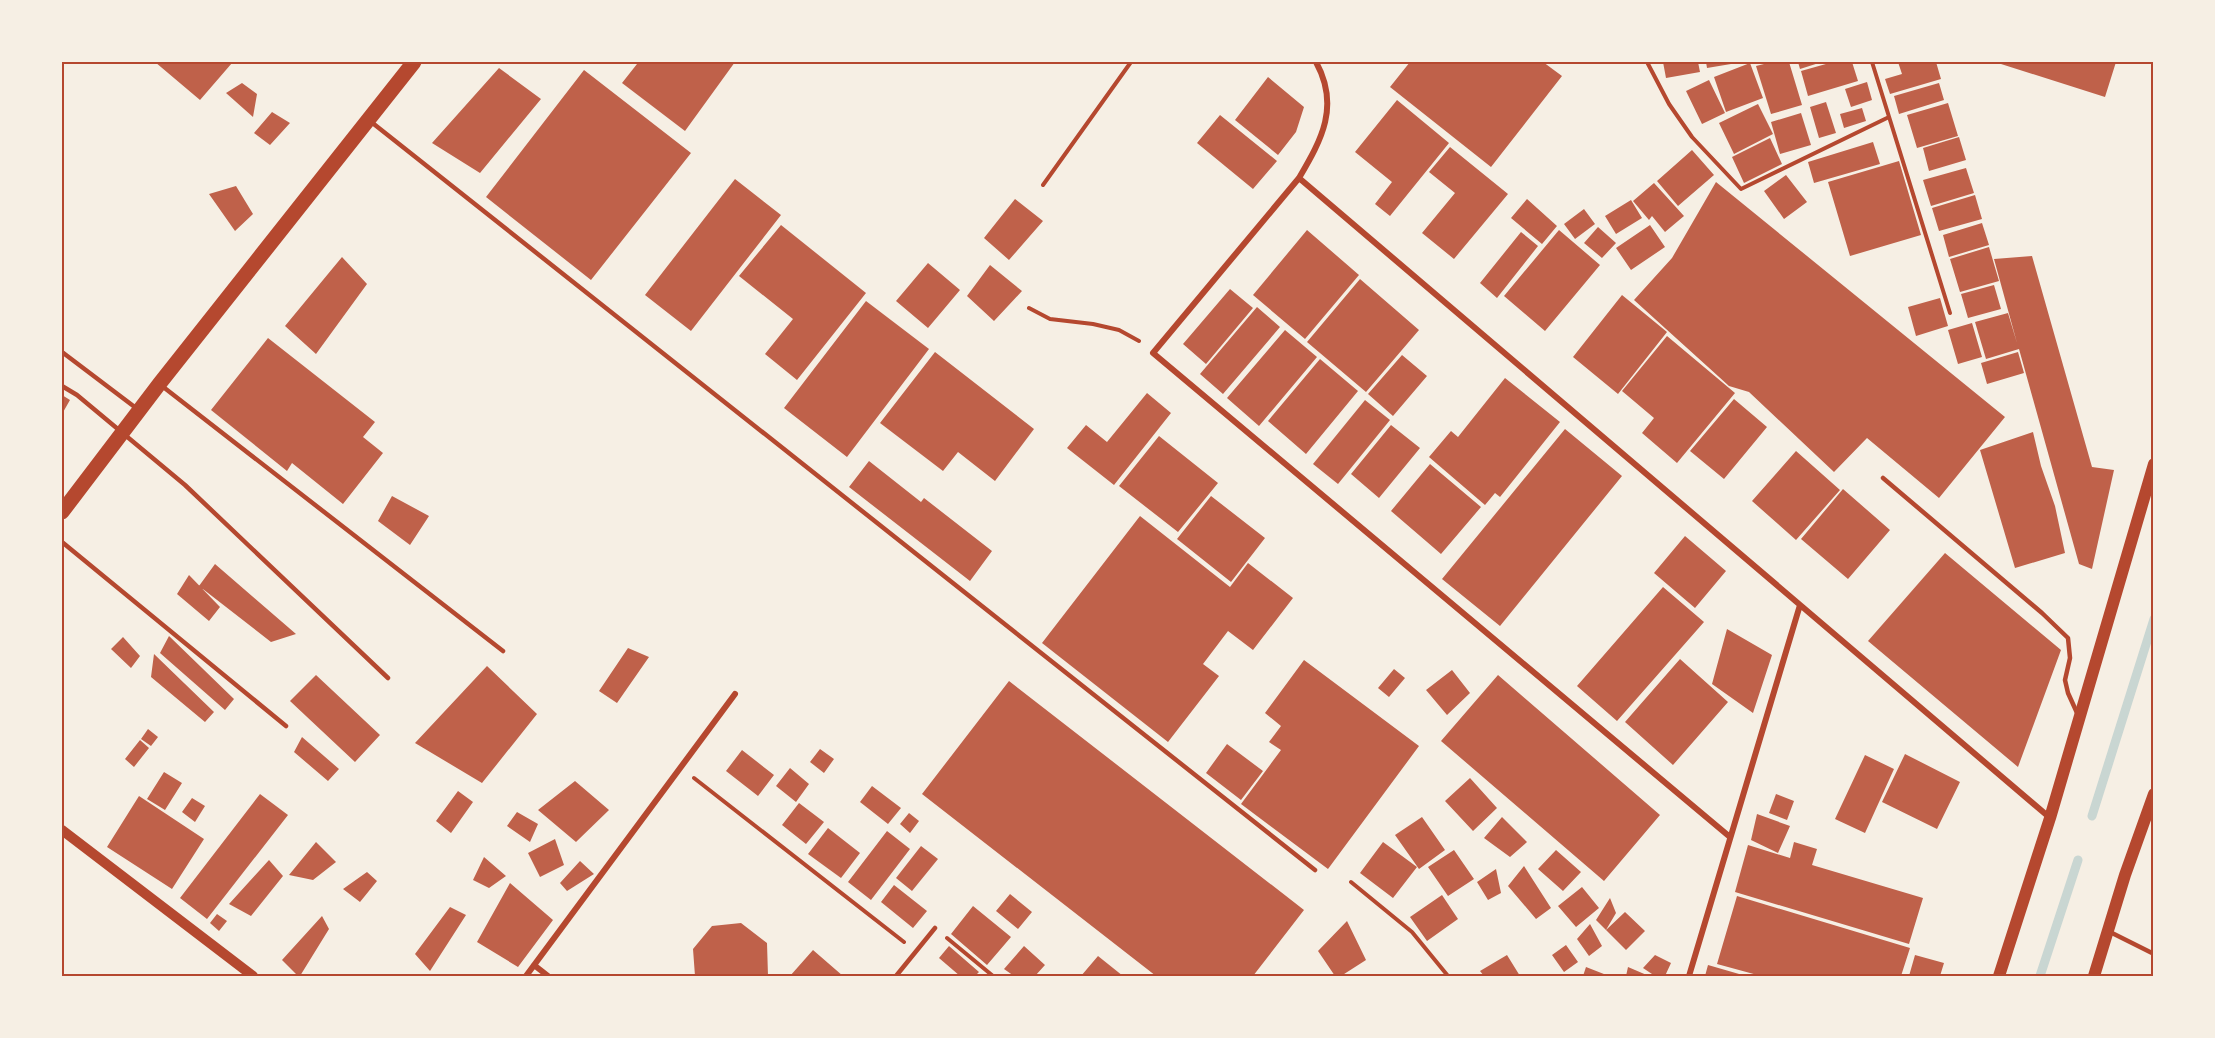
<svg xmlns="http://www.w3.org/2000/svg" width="2215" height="1038" viewBox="0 0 2215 1038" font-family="'DejaVu Sans',sans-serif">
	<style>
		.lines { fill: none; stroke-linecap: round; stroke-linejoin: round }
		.stream { stroke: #c9d6d2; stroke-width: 9 }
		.building { fill: #bf614a }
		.path { stroke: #b5482f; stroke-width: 4 }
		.service { stroke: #b5482f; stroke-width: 4.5 }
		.minor { stroke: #b5482f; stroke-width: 6 }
		.tertiary { stroke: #b5482f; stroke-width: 10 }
		.secondary { stroke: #b5482f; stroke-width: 12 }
		.primary { stroke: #b5482f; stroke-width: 15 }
		.neatline { fill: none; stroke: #b5482f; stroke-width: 2 }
	</style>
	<rect width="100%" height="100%" fill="#f6efe4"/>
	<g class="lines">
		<path class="stream" d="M2092,816L2154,619
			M2040,976L2078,860"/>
	</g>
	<path class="building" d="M155,62H231L232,63L200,100Z
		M633,62H735L685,131L622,83L637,64Z
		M1410,62H1543L1562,76L1491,167L1390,87Z
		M1663,62H1698L1700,72L1666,78Z
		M1706,62H1737V63L1707,68Z
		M1772,62H1789L1802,105L1771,114L1756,66Z
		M1798,62H1822L1800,69Z
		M1833,62H1852L1858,81L1808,96L1801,71Z
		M1898,62H1936L1941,79L1890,94L1885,79L1902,74Z
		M2002,62H2116L2105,97L2001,64Z
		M1750,63L1763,98L1726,112L1714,77Z
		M499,68L541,99L480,173L432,143Z
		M584,70L691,153L591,280L486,197Z
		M1268,77L1304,107L1296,132L1278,155L1235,120Z
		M1709,80L1725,113L1702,124L1686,91Z
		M1867,82L1872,100L1851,107L1845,89Z
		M242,83L257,94L253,117L226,93Z
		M1939,83L1944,100L1899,114L1894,96Z
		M1397,100L1449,143L1390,216L1375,204L1392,182L1355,152Z
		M1826,102L1836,133L1819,138L1810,107Z
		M1948,103L1958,136L1917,148L1907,115Z
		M1758,104L1773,134L1734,154L1719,123Z
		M1862,108L1866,121L1844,128L1840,114Z
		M272,112L290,123L270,145L254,133Z
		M1801,113L1811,145L1780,154L1771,122Z
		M1220,115L1277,161L1253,189L1197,143Z
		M1959,137L1966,160L1929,171L1923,148Z
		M1770,138L1782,164L1744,183L1732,157Z
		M1873,142L1880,164L1814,183L1808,162Z
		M1450,147L1508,194L1454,259L1422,233L1455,193L1429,172Z
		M1692,150L1714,175L1678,206L1657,181Z
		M1899,161L1921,235L1850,256L1828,182Z
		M1966,168L1974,193L1931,206L1923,180Z
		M1786,175L1807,202L1784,219L1764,191Z
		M735,179L781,215L691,331L645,295Z
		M1716,182L2005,417L1939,498L1867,438L1834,472L1749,392L1729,386L1634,300L1672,258Z
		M1654,183L1684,216L1665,232L1652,216L1649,220L1633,201Z
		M236,186L253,214L235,231L209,194Z
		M1975,195L1982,219L1939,231L1932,208Z
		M1015,199L1043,221L1009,260L984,238Z
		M1527,199L1557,226L1542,244L1511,218Z
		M1631,200L1642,218L1616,234L1605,216Z
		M1584,209L1595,224L1575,239L1564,224Z
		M1982,223L1989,245L1949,257L1943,235Z
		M781,225L866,293L797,380L765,354L793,319L739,276Z
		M1650,225L1665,247L1631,270L1616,248Z
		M1598,227L1616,243L1602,258L1584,243Z
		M1307,230L1359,275L1305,339L1253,295Z
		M1559,230L1600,265L1545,331L1504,296Z
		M1521,232L1538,246L1497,298L1480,283Z
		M1989,247L1999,281L1960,292L1950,259Z
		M2032,256L2092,467L2114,470L2092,569L2079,564L2019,349L1986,359L1975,322L2008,313L2017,343L1994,259Z
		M342,257L367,284L316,354L285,326Z
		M928,263L960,290L928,328L896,301Z
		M990,265L1022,291L994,321L967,296Z
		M1360,279L1419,330L1366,392L1307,342Z
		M1994,285L2001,309L1968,318L1961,294Z
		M1230,289L1253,308L1206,364L1183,344Z
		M1622,295L1667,332L1618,394L1573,357Z
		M1940,298L1948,326L1916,336L1908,307Z
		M866,301L929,349L847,457L784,408Z
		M1257,307L1280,327L1223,394L1200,374Z
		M1972,323L1982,357L1958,364L1948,330Z
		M1285,330L1317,357L1259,426L1227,398Z
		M1667,336L1735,393L1677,463L1642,433L1654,418L1622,391Z
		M268,338L375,422L363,437L383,453L343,504L292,463L287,471L211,410Z
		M935,352L1034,429L995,481L958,452L943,471L880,423Z
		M2018,352L2024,373L1987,384L1981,363Z
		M1402,355L1427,376L1393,416L1368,394Z
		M1320,359L1358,391L1306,454L1268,421Z
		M1505,378L1560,422L1500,497L1495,493L1485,505L1429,457L1451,431L1458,437Z
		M1147,393L1171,413L1114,485L1067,448L1086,425L1107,442Z
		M62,395L70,400L62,414Z
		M1734,399L1767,427L1724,479L1690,451Z
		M1365,400L1390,420L1338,484L1313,464Z
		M1391,425L1420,448L1379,498L1351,474Z
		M1565,429L1622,476L1500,626L1442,579Z
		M2033,432L2041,466L2055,506L2065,553L2015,568L1980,450Z
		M1159,436L1218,483L1178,532L1119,486Z
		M1796,451L1840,490L1796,540L1752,501Z
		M869,461L921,502L924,498L992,551L970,581L849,487Z
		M1430,464L1481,507L1441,554L1391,511Z
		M1843,489L1890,530L1848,579L1801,539Z
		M392,496L429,516L410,545L378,521Z
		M1211,496L1265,538L1231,582L1177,539Z
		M1140,516L1230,587L1248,563L1293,598L1253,650L1228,631L1203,664L1219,676L1168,742L1042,643Z
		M1685,536L1726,571L1695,608L1654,573Z
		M1945,553L2061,650L2018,767L1868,641Z
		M215,564L296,634L271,642L199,586Z
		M189,575L220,607L209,621L177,594Z
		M1663,587L1704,622L1617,721L1577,686Z
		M1727,629L1772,655L1753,713L1712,684Z
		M169,636L234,699L225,710L160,653Z
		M123,637L140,656L131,668L111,649Z
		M628,648L649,657L617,703L599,691Z
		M154,654L214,712L205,722L151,677Z
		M1680,659L1728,702L1673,765L1625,722Z
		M1304,660L1419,746L1328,869L1241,804L1281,750L1269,742L1281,726L1265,713Z
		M487,666L537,714L482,783L415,743Z
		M1394,669L1405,678L1389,697L1378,688Z
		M1452,670L1470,693L1447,715L1426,690Z
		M316,675L380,735L355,762L290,701Z
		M1498,675L1660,815L1604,881L1441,741Z
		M1009,681L1304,910L1253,976H1156L922,794Z
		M148,729L158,737L151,746L141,739Z
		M302,737L339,769L328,781L294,752Z
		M140,740L149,748L134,767L125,759Z
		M1227,744L1263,771L1241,800L1206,773Z
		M820,749L834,759L824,773L810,762Z
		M742,750L774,775L758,796L726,771Z
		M1905,754L1960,782L1937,829L1882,802Z
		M1865,755L1894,769L1865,833L1835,819Z
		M790,768L809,784L796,802L776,786Z
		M164,772L182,783L165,810L147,799Z
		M1470,778L1497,808L1473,831L1445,801Z
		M575,781L609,810L576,842L538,810Z
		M872,786L901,808L888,824L860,802Z
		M458,791L473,802L451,833L436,821Z
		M260,794L288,815L207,919L180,898Z
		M1776,794L1794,801L1787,820L1769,813Z
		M139,796L204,839L172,889L107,847Z
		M192,798L205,806L195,822L182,812Z
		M799,803L824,822L806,844L782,825Z
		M517,812L538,824L530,842L507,826Z
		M909,813L919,821L910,833L900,824Z
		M1757,814L1790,826L1778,853L1751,840Z
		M1422,817L1445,850L1419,869L1395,835Z
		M1502,817L1527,842L1510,857L1484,838Z
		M828,828L860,853L841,878L808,854Z
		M887,831L910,849L871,900L848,882Z
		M555,839L564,865L540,877L528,853Z
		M316,842L336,862L313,880L289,875Z
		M1383,842L1417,867L1393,898L1360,873Z
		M1794,842L1817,849L1812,865L1923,898L1909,944L1735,892L1748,845L1790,858Z
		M921,846L938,859L912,891L896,878Z
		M1454,850L1474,879L1448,896L1428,867Z
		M1556,850L1581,872L1563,891L1538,869Z
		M484,857L506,876L489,888L473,880Z
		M269,860L283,876L251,916L229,904Z
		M580,861L594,874L567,891L560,883Z
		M1524,866L1551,908L1536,919L1508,886Z
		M1496,869L1501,893L1488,900L1477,882Z
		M367,872L377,881L360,902L343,889Z
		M510,883L553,920L518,967L477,942Z
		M894,885L927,911L913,928L881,902Z
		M1582,887L1599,908L1576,927L1558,906Z
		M1010,894L1032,912L1018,929L996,911Z
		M1442,895L1458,919L1427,941L1410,917Z
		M1737,896L1910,948L1901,976H1761L1717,964Z
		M1610,898L1616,913L1606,930L1625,912L1645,931L1626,950L1596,920Z
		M973,906L1011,937L987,965L951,934Z
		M450,907L466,915L430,971L415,954Z
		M217,914L227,921L219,931L210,923Z
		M322,916L329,929L300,976H298L282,960Z
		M1347,921L1366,960L1341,976H1335L1318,951Z
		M741,923L767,943L768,976H695L693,949L712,926Z
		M1590,924L1602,946L1589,956L1577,939Z
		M1566,945L1578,962L1564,972L1552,955Z
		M949,946L979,972L975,976H960L939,958Z
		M1024,946L1045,965L1035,976H1014L1004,969Z
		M813,950L843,976H790Z
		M1507,955L1520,976H1484L1480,971Z
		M1655,955L1671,963L1665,976H1655L1643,968Z
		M1915,955L1944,963L1940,976H1909Z
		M1098,956L1123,976H1081Z
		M1708,965L1746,976H1705Z
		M1586,967L1609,976H1583Z
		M1628,967L1649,976H1626Z"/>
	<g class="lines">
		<path class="path" d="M1647,62L1669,104L1692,137L1741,189L1889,117
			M1872,62L1950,313
			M1043,185L1131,62
			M1029,308L1050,319L1093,324L1119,330L1139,341
			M694,778L904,942
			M1351,882L1412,932L1448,976
			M947,938L993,976"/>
		<path class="service" d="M370,121L1315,870
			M62,352L136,408
			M62,386L77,395L185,485L388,678
			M162,386L503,651
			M1883,478L2042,613L2068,638L2070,658L2065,680L2068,693L2078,715
			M62,542L286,726
			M2108,931L2154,954
			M896,976L935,928"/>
		<path class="minor" d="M1316,62C1340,106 1322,139 1299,178L1153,353L1730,837
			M1299,178L2049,817
			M534,965L548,976
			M526,976L735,694
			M1689,976L1800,605"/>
		<path class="tertiary" d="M62,830L253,976"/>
		<path class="secondary" d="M1999,976L2050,818L2154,464
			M2094,976L2125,875L2154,794"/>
		<path class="primary" d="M62,512L160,383L414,62"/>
	</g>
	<rect width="2215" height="1038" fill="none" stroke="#f6efe4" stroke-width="126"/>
	<rect x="63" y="63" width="2089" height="912" class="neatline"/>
</svg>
